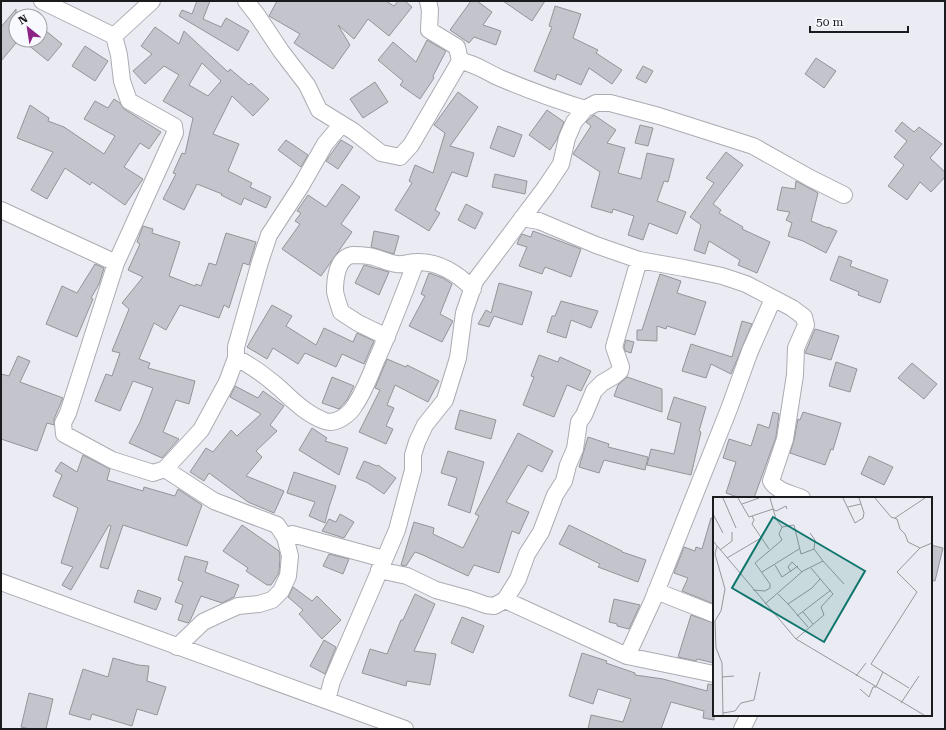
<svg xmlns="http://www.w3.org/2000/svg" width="946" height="730" viewBox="0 0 946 730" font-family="'Roboto Serif',serif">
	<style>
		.building { fill: #c3c4cc; stroke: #94949b; fill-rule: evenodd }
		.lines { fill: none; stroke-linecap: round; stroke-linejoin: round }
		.street-casing { stroke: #abacb3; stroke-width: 18 }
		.street { stroke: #fff; stroke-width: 16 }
		.inset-road { fill: none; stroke: #97989e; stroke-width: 1 }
		.view { fill: #0f766e; fill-opacity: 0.15; stroke: #0f766e; stroke-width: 2 }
		.inset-edge { fill: none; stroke: #1b1b1e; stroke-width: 2 }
	</style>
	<rect width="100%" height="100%" fill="#eaebf3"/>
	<path class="building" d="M197,1H210L203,19L221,27L226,18L249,31L238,51L179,16L182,10L192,14Z
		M277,1H386L394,6L398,1H405L412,7L389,36L368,19L354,39L338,25L350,45L333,69L294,43L300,34L269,16Z
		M471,1H477L492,12L483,25L501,31L496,45L474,37L469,43L450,30Z
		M503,1H545L532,21Z
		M555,6L581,14L573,38L598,50L596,53L622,70L612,84L589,68L581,85L557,74L555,80L534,71L552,27L549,26Z
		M16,9V43L1,61V27Z
		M40,26L62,44L48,61L22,40H40Z
		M155,27L179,44L184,31L228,72L230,69L249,85L251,83L269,99L253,116L232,96L213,134L239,144L228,171L252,183L250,187L271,197L266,208L244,198L241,205L221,195L222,194L197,184L184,210L163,199L176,174L173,173L182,153L185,154L193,118L163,101L179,75L164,66L145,84L133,71L152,54L141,46ZM202,63L221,81L208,96L189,85Z
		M427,40L446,51L433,76L434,78L420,99L400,85L403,81L378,60L393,42L416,62Z
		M85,46L108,61L95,81L72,66Z
		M816,58L836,71L824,88L805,74Z
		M643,66L653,71L646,83L636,78Z
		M375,82L388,102L363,118L350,99Z
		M458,92L478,107L450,146L474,153L467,177L452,172L435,210L440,213L429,231L395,210L412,183L409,181L415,165L433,173L445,133L434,125Z
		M114,99L120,103L124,109L161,132L149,149L140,143L124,167L143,179L125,205L92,182L90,185L65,168L47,199L31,190L53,152L17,138L30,105L49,118L48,121L64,127L104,154L115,136L84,119L95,101L108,108Z
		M547,110L564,122L557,139L550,150L529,135Z
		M594,115L616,130L607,143L625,148L618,173L641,179L647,153L674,159L668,182L664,181L657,201L686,212L677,234L649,223L643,240L628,235L634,216L613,209L612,213L591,207L600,172L573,154L591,126L586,122Z
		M902,122L914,132L919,127L942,144L930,158L945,172V177L931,192L920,182L907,200L888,186L904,165L894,157L907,141L895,131Z
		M640,125L653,128L648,146L635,143Z
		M498,126L522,135L514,157L490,148Z
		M286,140L308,155L301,167L278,150Z
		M341,140L353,147L338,169L326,161Z
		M726,152L743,165L713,204L721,210L719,213L743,227L742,229L770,242L757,273L738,265L740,260L709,241L705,254L694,250L701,225L690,217L714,183L706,178Z
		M495,174L527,181L525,194L492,187Z
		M796,181L818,193L811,221L828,228V227L837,231L826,253L803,241L788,236L792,223L786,220L790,212L777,210L782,187L795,189Z
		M342,184L360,197L341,224L352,232L321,276L282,249L300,224L295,221L301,213L297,211L308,195L326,207Z
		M466,204L483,213L475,229L458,220Z
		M143,226L153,229L152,233L180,242L169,276L195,286L196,284L201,286L209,263L216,265L226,233L256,242L249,265L243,263L229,308L224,305L219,318L180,305L166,330L154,323L139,359L150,363L148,368L195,381L189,404L176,400L163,432L179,439L162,458L129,443L140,422L153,388L133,381L120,411L95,401L106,374L112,376L120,353L112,351L129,309L122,303L143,277L128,270L140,244L137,242Z
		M374,231L399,236L394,254L371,247Z
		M533,231L581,249L571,277L545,267L542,274L519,266L527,247L517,244L519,239L522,234L531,237Z
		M839,256L852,261L850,266L888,280L880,303L858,295L859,292L830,280Z
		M95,264L104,268L99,284L91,298L93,299L77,337L46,324L62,286L77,293Z
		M364,265L389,272L379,295L355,283Z
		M429,273L443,278L452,284L440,314L453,321L442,342L409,326L425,296L421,294Z
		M660,274L681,281L677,293L706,302L695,335L667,326L666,329L657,326V341L637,340V330H642Z
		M499,283L532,292L522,325L494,316L489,327L478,324L486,310L491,313Z
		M561,301L598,311L591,328L571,320L566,338L547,332L552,316H555Z
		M272,305L292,316L286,326L316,345L324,328L353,342L357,333L374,341L364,364L342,354L336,367L305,353L298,364L273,348L267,359L247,347Z
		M742,321L752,324L731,374L711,364L706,378L682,371L691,344L732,357Z
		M815,329L839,336L831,360L805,353Z
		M626,340L634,342L631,353L625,351L624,347Z
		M539,355L558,362L560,357L591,371L581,391L567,385L554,417L523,405L534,377L531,376Z
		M18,356L30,361L20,382L63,398L54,419V425L47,423L37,451L1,439V374L9,376Z
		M387,359L406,367L407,365L439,381L428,402L395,385L387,405L394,408L386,426L393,429L386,444L359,432L380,390L375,388Z
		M836,362L857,369L850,392L829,386Z
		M912,363L937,384L924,399L898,378Z
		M332,377L354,386L347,400L339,409L322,403Z
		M627,377L662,389V412L614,396L618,385Z
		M235,386L258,398L263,391L284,406L270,425L277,431L256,451L262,457L246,476L284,491L274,513L248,502L209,473L204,481L190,472L206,448L213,452L231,430L237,436L261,414L230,397Z
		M674,397L706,407L699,431L701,432L691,475L647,465L651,449L674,454L681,423L667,419Z
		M460,410L496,420L491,439L455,429Z
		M773,412L779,414L776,437L754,498H740L726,493L736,462L723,458L729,439L751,446L758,424L769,428Z
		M803,412L841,423L833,450L831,449L825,465L790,453L794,440L798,419L800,420Z
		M312,428L327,438L325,441L348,448L339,475L299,450Z
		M518,433L553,451L542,472L528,465L506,502L529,512L519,534L512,531L499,573L474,565L468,576L423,555L415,552L406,566L401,565L414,522L434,528L433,534L463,548L479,516L475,514Z
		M588,437L609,444L608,447L648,457L645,470L604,460L599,473L579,467Z
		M448,451L484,462L470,513L448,505L457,478L441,473Z
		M83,455L110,469L107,480L143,491L144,487L175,496L178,489L202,505L187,546L123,525L108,569L100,567L111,526L109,525L71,590L62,585L73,567L61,563L78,508L53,496L62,475L55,471L61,462L77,472Z
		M869,456L893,467L884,485L861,474Z
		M364,461L377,466L378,465L396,478L384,494L368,483L356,478Z
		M294,472L336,486L329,507L325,523L309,516L315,502L287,493Z
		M340,514L354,522L344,538L322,531L329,519L336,522Z
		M711,518H714V604L682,591L688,578L674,573L684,547L695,551L696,547L702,549Z
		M242,525L279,551L280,557L279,573L271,585H267L246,571L248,568L223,551Z
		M569,525L622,551V552L646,560L638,582L598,567L600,564L559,544Z
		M931,545L943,548L935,581L931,580Z
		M329,554L349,559L343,574L323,566Z
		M185,556L208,562L205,572L239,585L234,597L222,603L201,596L190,621L188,623L178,620L183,605L175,602L183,582L178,580Z
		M293,587L312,601L317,596L341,620L322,639L299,614L303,610L288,597Z
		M138,590L161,598L156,610L134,602Z
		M415,594L435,604L414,651L436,654L430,685L407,681L406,686L362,673L370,649L387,654L401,620H403Z
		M614,599L640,605L629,629L617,626V624L609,622Z
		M691,615L714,623V663L697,659L696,661L678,657Z
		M462,617L484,626L473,653L451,643Z
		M324,640L336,647L325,674L310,666Z
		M582,653L607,661L606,663L635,673V675L663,679L707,691L708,684L714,685V720L703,718L704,711L671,702L661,729H588L591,715L623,722L631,699L598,689L593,704L569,696Z
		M113,658L138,665L149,666L147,681L166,687L157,715L137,709L132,726L92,714L90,720L69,714L83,669L108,677Z
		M29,693L53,699L46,729H30L21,727Z"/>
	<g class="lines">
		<g class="street-casing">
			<path id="street" d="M42,1L114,36
				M246,1L257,15L281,51L307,85L319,110L353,131L381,153L400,157L411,145L460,61C475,63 486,72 500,78C528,90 556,100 585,109
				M428,1L430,10L429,30L457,47L460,61
				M114,36L119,55L122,81L129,101L174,126L175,133L116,263L68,413L63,423L64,434L112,460L153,473L165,469L201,430L227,382L236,358V347L260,262L269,235L301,186L325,144L342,124
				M114,36L152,1
				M1,210L116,263
				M522,218L539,221L596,245L639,260L684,268L722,276L746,284L792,308L804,317L806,325L796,348L795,375L785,439L771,481C776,491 792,494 802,498
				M387,337L358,323L341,312C339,305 336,298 335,291C335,279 337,258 352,255C357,255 363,255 368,256C378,257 387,263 397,264C403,265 410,262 416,262C438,261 458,274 473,289
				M236,358C251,365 264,375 276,385C291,398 305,414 325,421C336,425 350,414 355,405C364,392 370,376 376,361C391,328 403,295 416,262
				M165,469L214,501L277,525L285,537L290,556L288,576L281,591L272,600L259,604L238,606L220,614L203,622L177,647
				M285,537L292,534L384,559
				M379,570L407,576L436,590L469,599L486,605L494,606L505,600L518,579L527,554L541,532L555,495L564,481L568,465L575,449L579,422L584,415L594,391L602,383L614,376L620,371L621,367L614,347L639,260
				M1,582L405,729
				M656,591L714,614
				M505,600L627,656L714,674
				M627,656L652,602L729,409L750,351L773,299
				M327,700L332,681L397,530L413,470V455L417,442L425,425L445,400L458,358L464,313L475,281L545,188L561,164L567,138L574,122L585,109L596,103H610L659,116L753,146L810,178L844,195
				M742,729L749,715"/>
		</g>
		<use href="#street" class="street"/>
	</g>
	<g transform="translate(713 497)">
		<rect width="219" height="219" fill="#eaebf3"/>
		<path class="inset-road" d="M10,1L23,31M25,1L36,20L60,12L63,14L73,9L74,12M57,1L63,22L69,30M130,1L142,26L150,21L151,16L146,1M162,1L178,20L184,22L187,32L192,37L195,45L207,51L219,46M29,7L46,1M135,10L148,7M0,17L10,36M39,19L41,23L39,27L56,52M182,21L212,1M69,30L81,28L88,57L101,52L110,64M97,36L102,43L101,52M0,44L83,142L211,218M4,49L2,57L12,92L8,114L2,124L3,151L9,166L10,218M7,53L19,44V35M14,61L48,41M62,68L69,80L85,69M49,75L86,52M78,75L75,70L79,65L89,75M40,93L52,94L57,91V87L42,66L69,43L66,37L69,30M65,97L75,107L99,91L107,82M52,107L90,74L110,64L131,87M75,107L95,130M90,115L100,127M84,119L118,93M83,142L111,118L108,110L120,97L98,71M170,175L196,191M143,179L153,166M9,180L21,179M147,192L156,200L160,190H163L170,175L158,167L204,95L184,75L207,51M188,206L206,179M10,216L22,214L28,206L41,203L47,175"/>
		<path class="view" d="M60,20L152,74L111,145L19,91Z"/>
		<rect width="219" height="219" class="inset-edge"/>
	</g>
	<rect width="946" height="730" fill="none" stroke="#1b1b1e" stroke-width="4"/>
	<g transform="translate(28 28) rotate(330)"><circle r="19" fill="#f8f8ff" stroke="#a0a0a5"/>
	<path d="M0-3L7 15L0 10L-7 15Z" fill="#8c2186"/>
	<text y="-6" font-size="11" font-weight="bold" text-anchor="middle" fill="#1b1b1e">N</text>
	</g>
	<path d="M810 26v6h98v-6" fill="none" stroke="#1b1b1e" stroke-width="2"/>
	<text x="816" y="26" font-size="12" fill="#1b1b1e" stroke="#f8f8ff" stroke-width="3" paint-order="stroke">50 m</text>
</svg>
